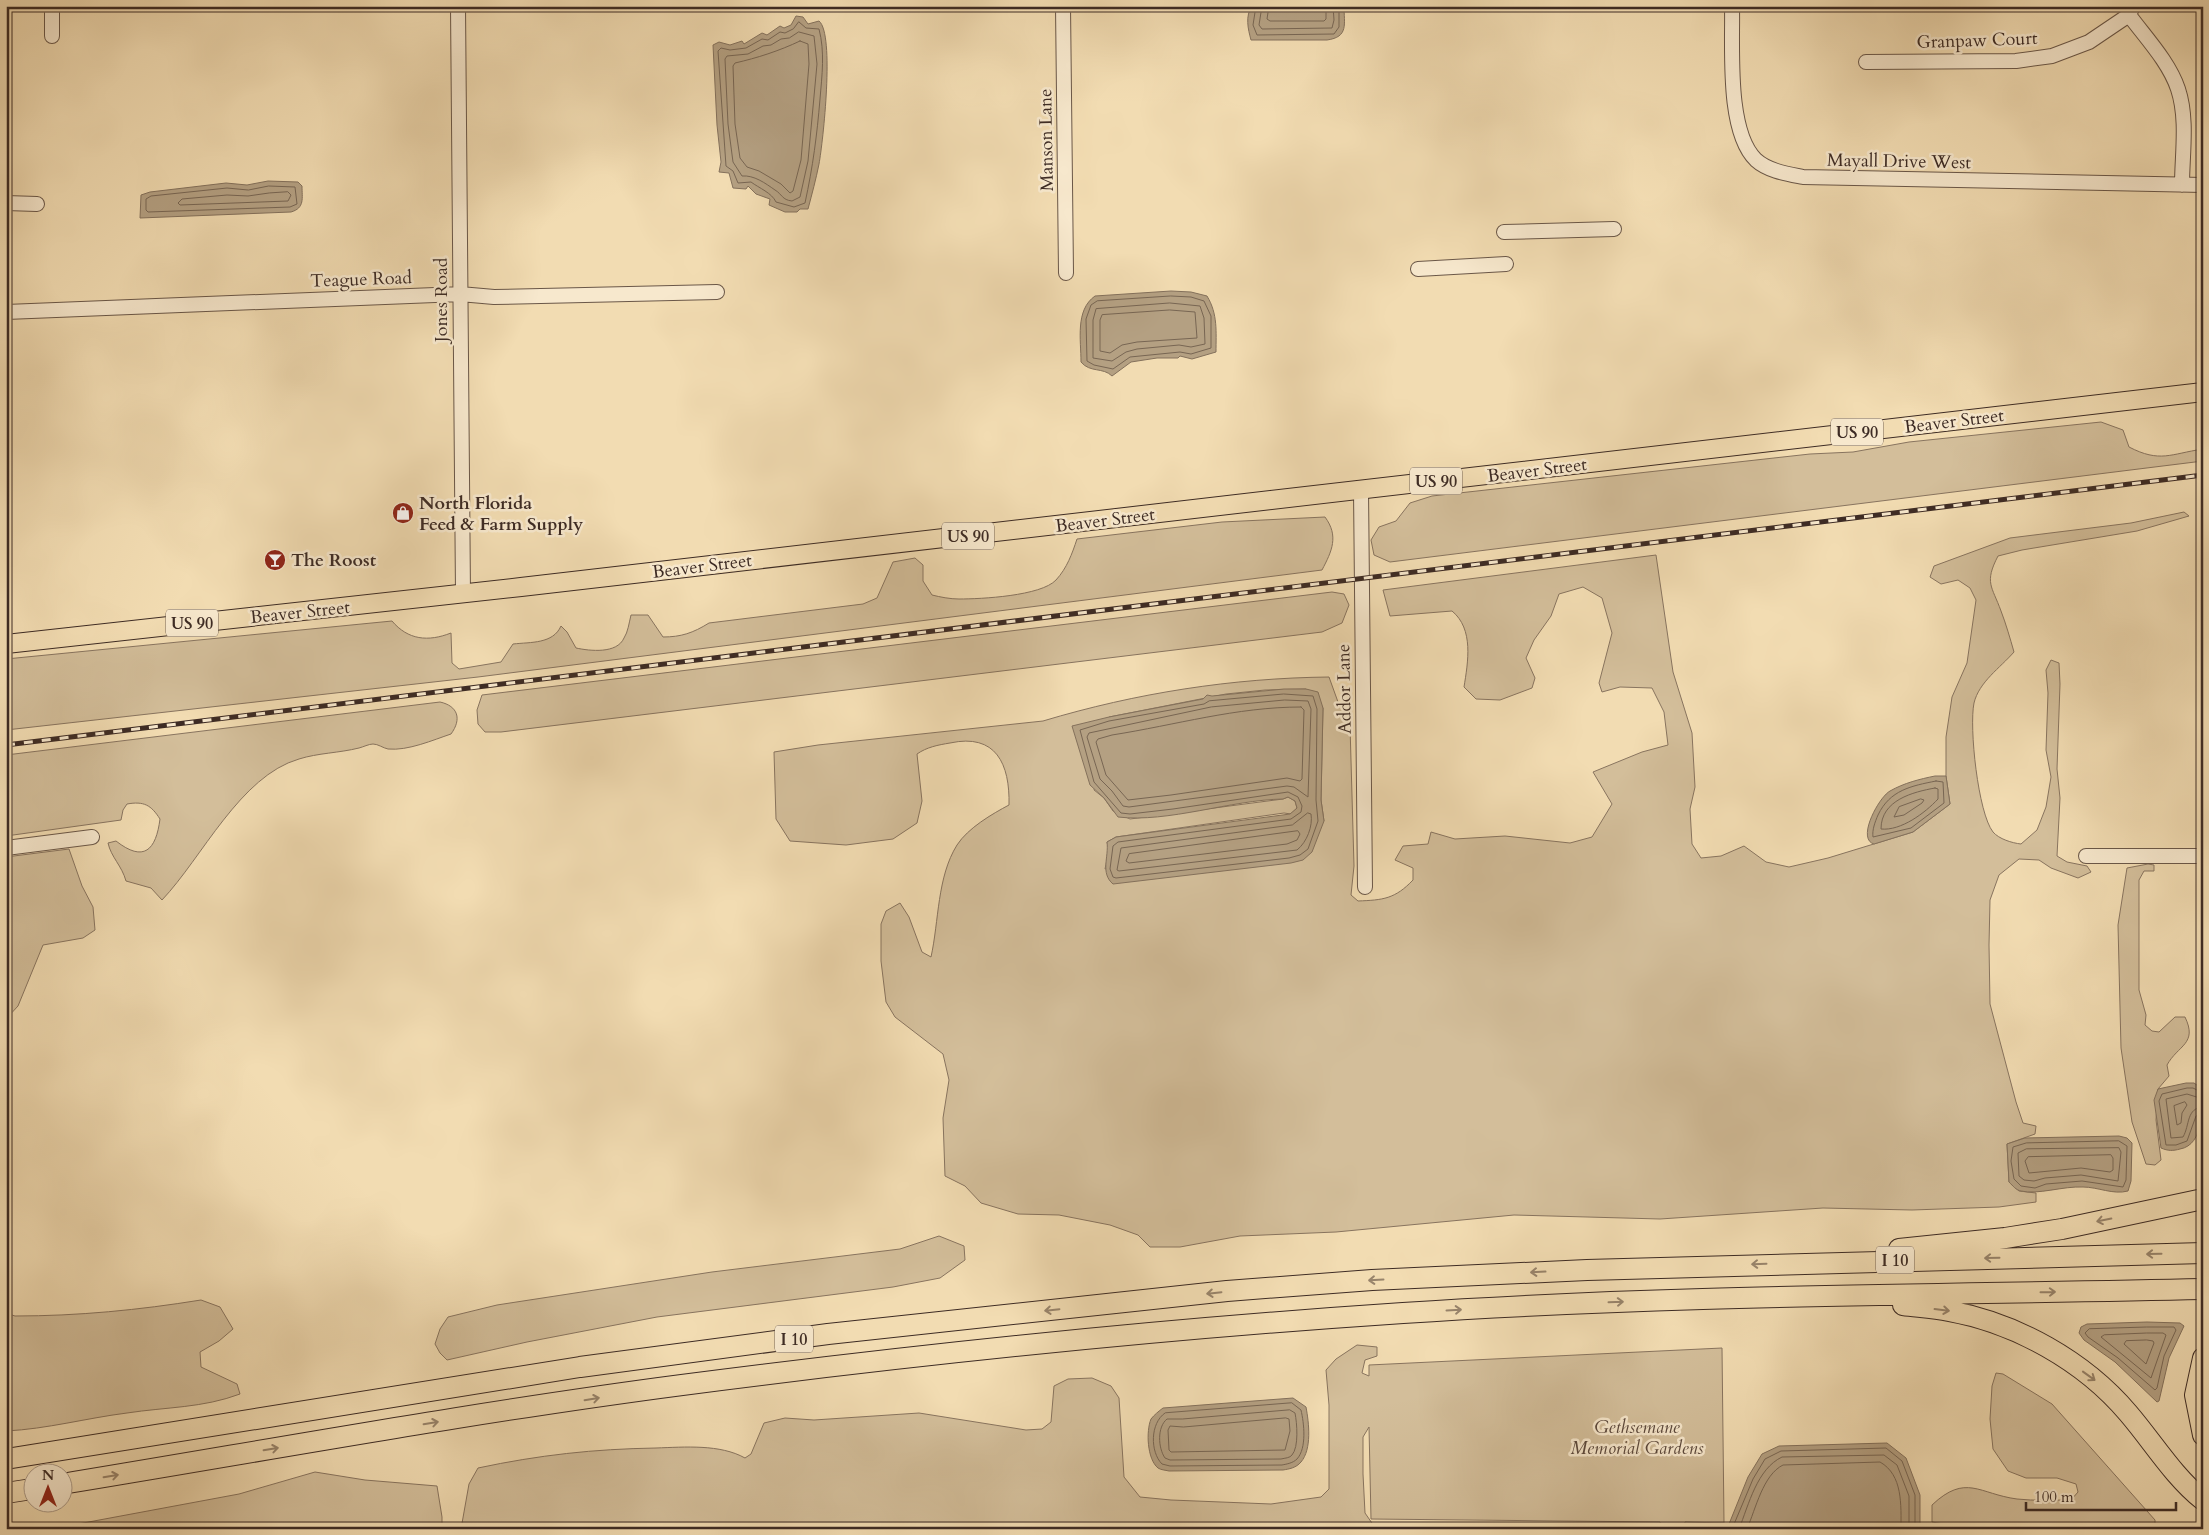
<svg xmlns="http://www.w3.org/2000/svg" width="2209" height="1535" viewBox="0 0 2209 1535" font-family="Cardo,serif">
	<style>
		.green { fill: #d3be9a; stroke: #88745f; fill-rule: evenodd }
		.water { fill: #b4a082; stroke: #84715c }
		.lines { fill: none; stroke-linecap: round; stroke-linejoin: round }
		.shore { stroke: #786653; stroke-width: 1 }
		.minor-casing { stroke: #6a5748; stroke-width: 16 }
		.major-casing { stroke: #3d2b24; stroke-width: 20 }
		.highway-casing { stroke: #3d2b24; stroke-width: 22 }
		.minor { stroke: #f7e8cd; stroke-width: 14 }
		.major { stroke: #f2dcb2; stroke-width: 18 }
		.highway { stroke: #f2dcb2; stroke-width: 20 }
		.rail-casing { stroke: #3d2b24; stroke-width: 5 }
		.rail { stroke: #f7e8cd; stroke-width: 3; stroke-dasharray: 9; stroke-linecap: butt }
		.oneway { stroke: #98846b }
		.labels { text-anchor: middle; stroke-width: 5; stroke-linejoin: round; paint-order: stroke }
		.shield { fill: #f7e8cd; stroke: #756457; stroke-width: 1 }
		.shield-label { font-size: 16px; font-weight: bold; fill: #3d2b24 }
		.street-label { font-size: 18px; fill: #3d2b24; stroke: #f7e8cd }
		.poi-label { font-size: 18px; font-weight: bold; fill: #3d2b24; stroke: #f7e8cd; text-anchor: start }
		.park-label { font-size: 18px; font-style: italic; fill: #5b483c; stroke: #f7e8cd }
	</style>
	<rect width="100%" height="100%" fill="#f2dcb2"/>
	<filter id="stains"><feTurbulence type="fractalNoise" baseFrequency=".004" numOctaves="4"/><feColorMatrix values="0 0 0 0 .2 0 0 0 0 .09 0 0 0 0 .02 0 0 0 .5 -.17"/></filter>
	<radialGradient id="worn" r=".72"><stop offset=".6" stop-color="#630" stop-opacity="0"/><stop offset="1" stop-color="#630" stop-opacity=".3"/></radialGradient>
	<path class="green" d="M2101,422L2123,430L2129,447C2160,463 2170,454 2203,449V461L1390,562L1374,555L1371,540L1379,527L1396,521L1410,503L1432,496L1810,454L1853,452L1909,442Z
		M2184,512L2189,516L2137,531L2022,550L1998,556C1984,583 1992,586 2001,611C2006,624 2010,638 2014,652C2000,668 1979,682 1974,703C1969,727 1978,813 1993,832C1999,839 2012,843 2021,844L2037,830L2046,807L2051,777L2046,750L2048,693L2046,670L2051,660L2059,663L2060,684L2057,769L2060,798L2057,856L2067,862L2087,866L2091,872L2078,878L2051,868L2039,860L2019,859L1999,875L1990,900L1989,945L1990,1004L2016,1102L2023,1123L2036,1126L2035,1134L2007,1144L2009,1182L2019,1191L2036,1193V1202L1999,1207L1912,1210L1823,1208L1660,1219L1514,1215L1336,1232L1240,1236L1180,1247H1150L1138,1235L1110,1225L1059,1215L1018,1214L981,1203L965,1186L945,1176L943,1118L949,1080L943,1054L895,1017L886,1002L881,961V924L886,911L900,903L909,917L922,952L931,957C939,921 937,877 957,845C968,828 992,814 1009,805C1010,764 996,733 950,743C938,745 927,747 917,754L922,801L917,823L893,839L846,845L790,841L776,819L774,752L818,745L1043,721C1136,693 1233,678 1329,677L1338,702L1344,709L1350,725L1354,866L1351,895L1358,901C1383,900 1395,899 1413,880V868L1395,860L1403,846L1428,844L1431,832L1455,839L1505,836L1570,843L1592,837L1612,804L1593,772L1642,752L1668,745L1664,712L1652,688L1620,687L1602,692L1599,683L1612,633L1602,598L1583,587L1559,594L1551,616L1534,640L1526,658L1535,678L1532,688L1500,700L1476,699L1464,687C1468,662 1474,629 1452,611L1390,616L1383,590L1656,555L1673,672L1692,733L1695,787L1690,809L1692,844L1701,858L1721,856L1744,846L1766,862L1789,867L1828,858L1913,832L1950,804L1946,776V737L1952,697L1967,663L1976,600L1970,588L1958,580L1941,584L1930,577L1934,566L2010,538L2131,523ZM1306,689L1323,708L1321,800L1324,821L1105,869L1109,851L1107,842L1116,837L1284,813L1291,814L1297,808L1295,801L1288,797L1283,799L1130,819L1113,811L1104,798L1094,790L1109,717L1226,694L1265,690Z
		M1325,517C1339,536 1332,551 1322,570L478,677L6,730V659L392,621C408,640 428,642 451,633L452,663L459,669L501,662L513,644C531,642 553,644 561,626L567,632L576,648C590,651 617,654 624,638C628,632 629,623 631,615H648L663,637C681,637 693,633 709,623L863,604L877,598L893,562L915,558L923,565V581L932,595C940,597 950,599 959,599C981,599 1041,596 1056,580C1067,568 1072,554 1077,539L1222,522Z
		M1332,592L1344,594L1349,605L1342,623L1322,632L501,732H485L478,724L477,710L482,695Z
		M440,702C458,706 462,719 451,734C433,740 408,751 388,749C383,748 378,744 373,744C369,744 363,747 359,748C339,753 318,753 299,759C240,776 202,858 162,900L151,888L126,881C122,866 111,857 108,843L116,841C144,863 156,850 160,819C151,805 144,801 127,804L123,810L121,820L6,836V755Z
		M69,849L82,886L93,907L95,930L83,938L43,945L18,1006L6,1019V857Z
		M2148,864L2154,865V871H2144L2139,880V990L2146,1015L2145,1025L2152,1031L2159,1032L2175,1017H2185C2198,1044 2178,1045 2167,1065L2169,1076L2158,1089L2156,1120L2161,1160L2155,1165L2146,1164L2132,1122L2121,1048L2118,925L2127,868Z
		M939,1236L964,1246L965,1260L940,1278L893,1287L657,1317L527,1342L447,1360L440,1353L435,1344L440,1329L448,1317L497,1305L712,1272L900,1249Z
		M201,1300L220,1307L233,1329L219,1341L200,1352L201,1367L237,1384L240,1394C203,1408 166,1407 127,1413C87,1418 47,1429 6,1431V1313L15,1316C78,1316 139,1310 201,1300Z
		M1357,1345L1377,1347V1356L1365,1360L1362,1373L1369,1376V1365L1722,1348L1724,1523L1685,1522L1684,1529H1661L1660,1522L1371,1519L1369,1427L1363,1437V1474L1365,1513L1374,1526H1437L1500,1529H461L469,1484L478,1468C539,1455 594,1449 656,1448C685,1447 720,1444 745,1458L751,1454L764,1423L785,1418L814,1420L919,1413L1026,1430L1042,1429L1051,1422L1054,1386L1068,1379L1092,1378L1111,1386L1119,1398L1124,1477L1140,1497L1171,1500L1271,1504L1321,1497L1329,1489V1405L1326,1370L1336,1359Z
		M1996,1373L2003,1374L2052,1404L2155,1520V1529H1951L1950,1525L1932,1522V1505C1966,1473 1979,1494 2017,1499C2035,1501 2053,1500 2071,1500L2078,1492L2076,1484L2057,1478H2026L2008,1471L1993,1449L1990,1419L1992,1386Z
		M315,1472L365,1480L437,1486L442,1517V1529H51L239,1494Z"/>
	<path class="water" d="M1252,6H1344C1344,24 1349,37 1327,40H1251C1248,29 1245,16 1252,6Z
		M796,16L803,17L808,24L819,21C835,34 823,142 819,164C816,179 812,194 808,209H800L797,212H785L769,205L770,199L756,194L748,186L746,189L733,188L729,173L719,172L721,162L717,125L713,45L719,42L730,45L742,41L744,44L762,33L767,35L780,26L784,28L791,25Z
		M268,181L298,182L302,186C302,198 305,208 291,212L140,218L141,195L150,192L226,183L247,185Z
		M1171,291L1191,292L1207,296C1218,314 1216,332 1216,352L1192,359L1180,356L1178,358H1157L1131,362L1112,376C1103,367 1090,373 1081,362C1081,340 1075,310 1095,296Z
		M1284,689H1306L1318,692L1323,708L1321,800L1324,821L1312,852L1303,860L1291,863L1113,884C1100,873 1109,857 1107,842L1116,837L1290,814L1297,808L1295,801L1288,797L1283,799C1231,800 1168,823 1118,817L1104,798L1090,785L1072,726L1109,717L1203,699L1207,695L1212,696Z
		M1935,776H1946L1950,804L1913,832L1874,844C1856,839 1879,797 1890,791C1904,783 1920,779 1935,776Z
		M2186,1083H2194L2201,1088C2203,1107 2204,1145 2180,1149C2173,1151 2168,1151 2161,1148L2154,1100L2158,1089Z
		M2119,1136L2127,1138L2132,1143L2131,1181L2128,1191C2113,1195 2098,1187 2083,1187C2063,1186 2038,1195 2021,1191C2016,1190 2013,1186 2009,1182L2007,1144L2025,1138Z
		M2147,1322L2180,1323L2184,1326L2169,1358L2159,1401L2157,1402L2115,1362L2084,1340L2079,1333L2081,1327L2087,1324Z
		M1293,1398L1306,1407C1309,1423 1312,1449 1301,1462C1296,1468 1289,1469 1283,1470L1169,1471C1165,1470 1161,1470 1158,1468C1147,1459 1146,1431 1151,1419C1154,1415 1159,1411 1163,1408Z
		M1887,1443L1906,1458L1920,1495V1529H1727L1748,1477L1762,1454L1779,1446Z"/>
	<g class="lines">
		<path class="shore" d="M1256,6L1253,25L1257,35L1334,34L1339,27V6
			M1262,6L1259,25L1262,29L1332,28L1334,20L1333,6
			M1269,6L1267,19L1270,21H1324L1326,19V6
			M799,22L806,28L819,29C825,52 822,75 820,99C817,135 813,166 805,203L794,207L776,202C772,193 759,188 751,182L738,183L733,171L726,166L718,51L721,48L730,50L746,48L762,39L768,40L780,32L785,33L793,29Z
			M799,32L814,36L817,64L808,161L800,197L792,201C782,200 782,194 775,190C765,183 754,175 742,176L733,162L728,124L725,59L727,56L748,54L763,46L771,45L781,39L789,38Z
			M800,41L808,44L809,64L801,160L793,191L790,193L781,184L759,171L747,167L740,158L735,124L733,66L735,63C757,58 779,51 800,41Z
			M269,186L295,187L297,204L290,207L148,212L146,210V199L151,196L227,188L248,190Z
			M288,192L291,195L288,201L180,205L178,203L182,199L227,195L248,196L269,193Z
			M1171,296L1191,297L1204,301L1211,316V348L1191,354L1180,352L1130,357L1113,369L1094,365L1087,361L1086,319L1091,305L1097,301Z
			M1170,303L1200,306L1204,318L1205,344L1191,347L1179,345L1137,349L1126,352L1112,361L1093,358V320L1096,309Z
			M1170,310L1195,312L1197,338L1137,342L1122,345L1110,353L1100,351V320L1102,315Z
			M1284,694L1313,696L1317,709L1316,800L1318,821L1308,849L1300,855L1289,858L1116,878L1113,877L1110,869L1113,846L1118,842L1291,819L1301,812L1302,806L1298,797L1288,792L1173,809L1130,814L1121,813L1094,782L1080,730L1109,721L1204,704L1209,701Z
			M1285,700L1308,701L1311,709L1308,797L1294,787L1287,786L1129,807L1123,806L1112,791L1100,779L1087,737L1089,733L1211,707Z
			M1301,707L1304,710L1302,779L1300,781L1287,778L1171,795L1128,800L1106,775L1096,742L1098,739L1112,735C1176,725 1236,707 1301,707Z
			M1936,781L1943,782L1944,803L1911,828L1873,837C1872,830 1875,822 1878,815C1890,790 1911,786 1936,781Z
			M1935,788L1938,789V799C1925,813 1901,831 1881,829C1881,800 1913,792 1935,788Z
			M1921,799L1924,800L1922,803L1904,815L1894,817L1899,807Z
			M1308,813L1311,814C1313,826 1307,842 1297,850L1119,871L1117,870L1121,848L1292,825Z
			M1298,831L1300,834L1297,840L1287,844L1129,863L1126,861L1129,854Z
			M2203,1093L2193,1088H2187L2162,1094L2159,1101L2166,1145H2176L2187,1141L2196,1116L2203,1113
			M2203,1099L2187,1094L2166,1099L2171,1138L2183,1137C2190,1125 2186,1108 2203,1107
			M2185,1102L2187,1105L2182,1113L2181,1123L2177,1125L2174,1106Z
			M2119,1141L2127,1146L2126,1180L2123,1187L2082,1181L2046,1184L2035,1188L2021,1186L2014,1179L2011,1161L2013,1147L2026,1143Z
			M2119,1148L2121,1152L2118,1181L2081,1175L2045,1178L2034,1181L2024,1180L2019,1176L2018,1153L2026,1149Z
			M2111,1155L2113,1158V1170L2110,1172L2081,1168L2029,1173L2025,1161L2028,1157Z
			M2147,1327H2174L2176,1330L2164,1356L2157,1388L2155,1390L2118,1358L2088,1337L2085,1333L2089,1329Z
			M2147,1333H2163L2166,1335L2151,1378L2101,1337L2104,1335Z
			M2147,1340L2153,1341L2154,1343L2146,1364L2124,1344L2126,1341Z
			M1292,1403L1301,1410C1304,1423 1307,1448 1297,1459C1293,1463 1287,1464 1282,1465L1170,1466L1162,1464C1150,1452 1150,1423 1165,1413Z
			M1290,1410L1295,1413C1297,1423 1299,1447 1292,1455C1290,1458 1285,1458 1281,1459L1170,1460L1165,1458C1158,1448 1157,1427 1167,1419H1182Z
			M1286,1418L1289,1419L1290,1431L1285,1450L1171,1452L1169,1450L1168,1430L1170,1426L1183,1427Z
			M1732,1529L1753,1479L1765,1459L1781,1451L1886,1448L1902,1461L1915,1495V1529
			M1739,1529C1749,1504 1757,1469 1782,1457L1884,1455L1897,1465L1909,1496V1529
			M1747,1529C1756,1508 1763,1475 1783,1465L1880,1462C1903,1475 1901,1505 1901,1529"/>
		<g class="minor-casing">
			<path id="minor" d="M52,6V36
				M458,6L463,594
				M1063,6L1066,273
				M1732,6C1733,46 1726,131 1756,160C1768,171 1788,174 1803,177L2203,185
				M2129,15C2146,38 2169,62 2178,89C2188,119 2182,155 2182,185
				M1866,62L2016,61L2052,56L2089,42L2129,15L2133,6
				M6,203L37,204
				M1504,232L1614,229
				M1418,269L1506,264
				M6,312L460,294L494,297L717,292
				M1361,490L1365,887
				M6,848L92,837
				M2086,856H2203"/>
		</g>
		<g class="major-casing">
			<path id="major" d="M6,644L521,587L2203,392"/>
		</g>
		<g class="highway-casing">
			<path id="highway" d="M1899,1249L2005,1238L2062,1229L2203,1199
				M1903,1305C1918,1307 1934,1308 1949,1311C2016,1323 2084,1361 2128,1413C2153,1442 2173,1476 2203,1500
				M2203,1358L2195,1395L2203,1435
				M6,1459L580,1367L828,1334L1227,1291L1372,1280L1587,1270L2203,1253
				M62,1484C269,1450 475,1412 682,1385C921,1354 1162,1329 1403,1313C1669,1295 1936,1295 2203,1289
				M6,1493L32,1489"/>
		</g>
		<use href="#minor" class="minor"/>
		<use href="#major" class="major"/>
		<use href="#highway" class="highway"/>
		<g class="rail-casing">
			<path id="rail" d="M6,745L2203,475"/>
		</g>
		<use href="#rail" class="rail"/>
	</g>
	<defs><path id="oneway-shaft" d="M-6 0H5M1.5-3L5.5 0L1.5 3" fill="none" stroke-width="1.6" stroke-linecap="round" stroke-linejoin="round" transform="scale(1.25)"/></defs>
	<g class="oneway">
		<use href="#oneway-shaft" transform="translate(2104 1220) rotate(169)"/>
		<use href="#oneway-shaft" transform="translate(2154 1254) rotate(179)"/>
		<use href="#oneway-shaft" transform="translate(1992 1258) rotate(179)"/>
		<use href="#oneway-shaft" transform="translate(1759 1264) rotate(178)"/>
		<use href="#oneway-shaft" transform="translate(1538 1272) rotate(177)"/>
		<use href="#oneway-shaft" transform="translate(1376 1280) rotate(177)"/>
		<use href="#oneway-shaft" transform="translate(2048 1292) rotate(-1)"/>
		<use href="#oneway-shaft" transform="translate(1214 1293) rotate(174)"/>
		<use href="#oneway-shaft" transform="translate(1616 1302) rotate(-2)"/>
		<use href="#oneway-shaft" transform="translate(1052 1310) rotate(174)"/>
		<use href="#oneway-shaft" transform="translate(1454 1310) rotate(-3)"/>
		<use href="#oneway-shaft" transform="translate(1942 1310) rotate(7)"/>
		<use href="#oneway-shaft" transform="translate(2089 1376) rotate(36)"/>
		<use href="#oneway-shaft" transform="translate(592 1399) rotate(-9)"/>
		<use href="#oneway-shaft" transform="translate(431 1423) rotate(-9)"/>
		<use href="#oneway-shaft" transform="translate(271 1449) rotate(-9)"/>
		<use href="#oneway-shaft" transform="translate(111 1476) rotate(-9)"/>
	</g>
	<defs>
		<g id="shop-disc" transform="scale(1.125)"><circle r="9.5" fill="#8f2418" stroke="#f7e8cd"/><path d="M-5-2.5h2.3a2.7 3.5 0 0 1 5.4 0H5L5.5 6h-11ZM-1.5-2.5h3a1.5 2.3 0 0 0-3 0Z" fill="#fff"/></g>
		<g id="bar-disc" transform="scale(1.125)"><circle r="9.5" fill="#8f2418" stroke="#f7e8cd"/><path d="M-6-5H6L.8 .8V4.5H3.5V6h-7V4.5H-.8V.8Z" fill="#fff"/></g>
	</defs>
	<g fill-rule="evenodd">
		<use href="#shop-disc" x="403" y="513"/>
		<use href="#bar-disc" x="275" y="560"/>
	</g>
	<g class="labels">
		<g class="shield">
			<rect x="1831" y="418.5" width="52" height="27" rx="4"/>
			<rect x="1410" y="467.5" width="52" height="27" rx="4"/>
			<rect x="942" y="522.5" width="52" height="27" rx="4"/>
			<rect x="166" y="609.5" width="52" height="27" rx="4"/>
			<rect x="1876" y="1246.5" width="38" height="27" rx="4"/>
			<rect x="775" y="1325.5" width="38" height="27" rx="4"/>
		</g>
		<g class="shield-label">
			<text x="1857" y="438">US 90</text>
			<text x="1436" y="487">US 90</text>
			<text x="968" y="542">US 90</text>
			<text x="192" y="629">US 90</text>
			<text x="1895" y="1266">I 10</text>
			<text x="794" y="1345">I 10</text>
		</g>
		<g class="street-label">
			<text transform="translate(1977 40) rotate(-2)" y="6">Granpaw Court</text>
			<text transform="translate(1046 140) rotate(-91)" y="6">Manson Lane</text>
			<text transform="translate(1899 161) rotate(1)" y="6">Mayall Drive West</text>
			<text transform="translate(361 279) rotate(-2)" y="6">Teague Road</text>
			<text transform="translate(441 300) rotate(-90)" y="6">Jones Road</text>
			<text transform="translate(1954 421) rotate(-7)" y="6">Beaver Street</text>
			<text transform="translate(1537 470) rotate(-7)" y="6">Beaver Street</text>
			<text transform="translate(1105 520) rotate(-7)" y="6">Beaver Street</text>
			<text transform="translate(702 566) rotate(-7)" y="6">Beaver Street</text>
			<text transform="translate(300 612) rotate(-6)" y="6">Beaver Street</text>
			<text transform="translate(1344 689) rotate(-91)" y="6">Addor Lane</text>
		</g>
		<g class="poi-label">
			<text x="419" y="509">North Florida<tspan x="419" dy="21">Feed &amp; Farm Supply</tspan></text>
			<text x="291" y="566">The Roost</text>
		</g>
		<g class="park-label">
			<text x="1637" y="1433">Gethsemane<tspan x="1637" dy="21">Memorial Gardens</tspan></text>
		</g>
	</g>
	<rect width="2209" height="1535" fill="none" stroke="#f2dcb2" stroke-width="25"/>
	<rect x="8" y="8" width="2194" height="1520" fill="none" stroke="#3d2b24" stroke-width="2.5"/>
	<rect x="12" y="12" width="2184" height="1510" fill="none" stroke="#3d2b24"/>
	<g transform="translate(48 1488)"><circle r="24" fill="#f7e8cd" stroke="#ad9c89"/>
	<path d="M0-4L9 19L0 12L-9 19Z" fill="#8f2418"/>
	<text y="-8" font-size="14" font-weight="bold" text-anchor="middle" fill="#3d2b24">N</text>
	</g>
	<path d="M2026 1502v8h150v-8" fill="none" stroke="#3d2b24" stroke-width="2.5"/>
	<text x="2034" y="1502" font-size="15" fill="#3d2b24" stroke="#f7e8cd" stroke-width="4" paint-order="stroke">100 m</text>
	<rect width="100%" height="100%" filter="url(#stains)"/>
	<rect width="100%" height="100%" fill="url(#worn)"/>
</svg>
